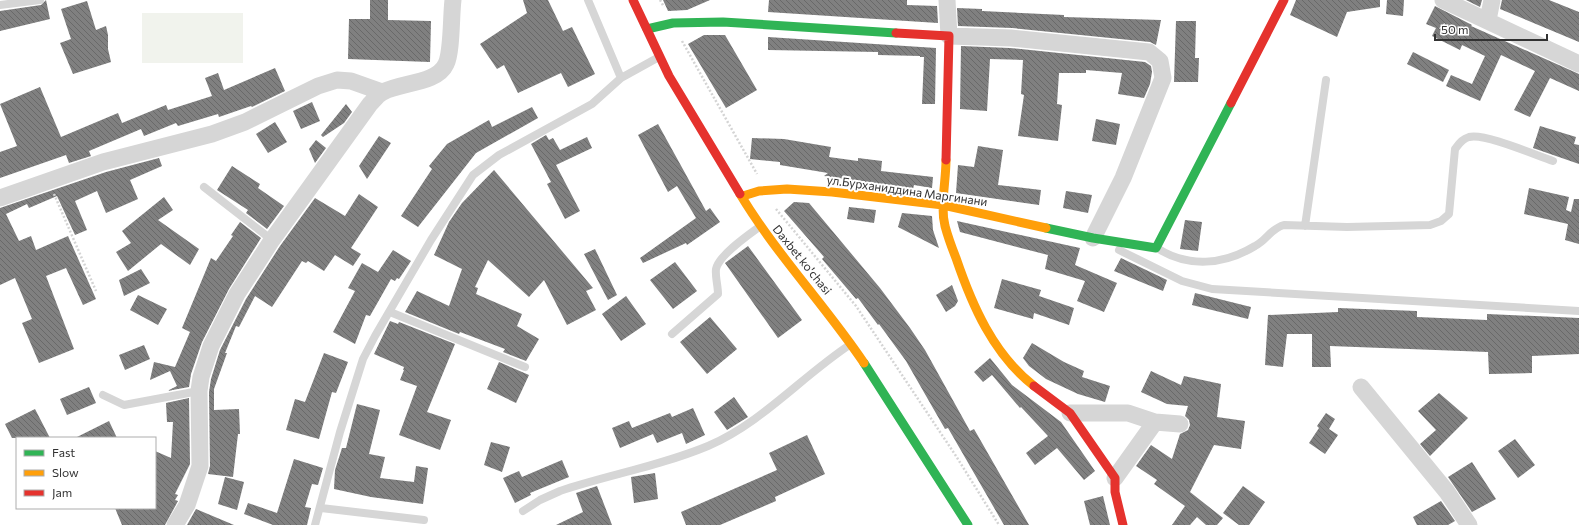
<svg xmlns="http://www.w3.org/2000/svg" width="1579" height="525" viewBox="0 0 1579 525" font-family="Commissioner,sans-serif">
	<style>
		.green { fill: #f1f3ed }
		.building { fill: url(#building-back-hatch) }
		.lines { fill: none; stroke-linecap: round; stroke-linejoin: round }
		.path { stroke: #d4d4d4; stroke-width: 2.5; stroke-dasharray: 2 2; stroke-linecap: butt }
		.lane { stroke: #d6d6d6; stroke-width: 8 }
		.street { stroke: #d6d6d6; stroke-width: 17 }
		.fast { stroke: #30b455; stroke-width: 9 }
		.slow { stroke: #ff9f0a; stroke-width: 9 }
		.jam { stroke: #e5322d; stroke-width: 9 }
		.labels { text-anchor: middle; stroke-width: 4; stroke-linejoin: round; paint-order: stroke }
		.street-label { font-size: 12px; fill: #323232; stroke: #fff }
	</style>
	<defs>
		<pattern id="building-back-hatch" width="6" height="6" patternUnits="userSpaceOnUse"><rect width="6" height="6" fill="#808080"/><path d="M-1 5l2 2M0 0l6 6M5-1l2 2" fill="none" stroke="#696969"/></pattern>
	</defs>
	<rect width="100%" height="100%" fill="#fff"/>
	<path class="green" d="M142,13H243V63H142Z"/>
	<path class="building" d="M46,0L50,19L0,31V11L41,5Z
		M370,0H388V20L431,21L430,62L348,59L349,19H370Z
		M523,0H548L563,31L572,27L595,74L568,87L561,73L518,93L504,65L497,69L480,44L527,13Z
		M663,0H710L687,10L668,11Z
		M769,0H907V5L937,6L938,23L768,12Z
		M1296,0H1380V7L1347,12L1337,37L1290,15Z
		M1387,0H1404L1403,16L1386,14Z
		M1466,0H1482L1480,7Z
		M1502,0H1549L1579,12V42L1500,9Z
		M87,1L96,30L106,26L108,35V49L111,62L73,74L60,43L71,39L61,9Z
		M1435,6L1472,25L1471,26L1579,74V91L1550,78L1530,117L1514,110L1535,71L1501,55L1480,101L1446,86L1451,75L1472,84L1485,56L1462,45L1460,50L1432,36L1436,28L1426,24Z
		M957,8L982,9V11L1064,15V17L1161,20L1156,45L1150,42L1012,28L958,26Z
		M1176,21H1196L1195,58H1199L1198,82H1174Z
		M704,35H725L757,90L726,108L688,44Z
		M768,37L936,48L935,104H922L924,57H920V56L878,55V52L768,50Z
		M961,46L1010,48L1145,62L1151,66L1152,72L1150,84L1144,98L1118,94L1122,73L1086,70V73H1059L1057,104L1062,105L1058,141L1018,136L1024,95L1021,94L1023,60L990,59L987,111L960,109Z
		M1413,52L1449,70L1443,82L1407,64Z
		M275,68L285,91L252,107L251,106L219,117L218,114L178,126L176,123L144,136L141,129L89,151L91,156L69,163L66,155L0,178V152L17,146L0,104L40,87L61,137L118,113L122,123L166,105L168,110L212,96L205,78L218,73L224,90Z
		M312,102L320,121L301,129L293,111Z
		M346,104L352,112L344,123L323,137L321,135Z
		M532,107L538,118L476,153L418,227L401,216L432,169L429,166L447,144L489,120L492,127Z
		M1096,119L1120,124L1116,145L1092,141Z
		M275,122L287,142L268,153L256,134Z
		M658,124L706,211L710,208L720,222L687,245L686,243L643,263L640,258L696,218L677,186L668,192L638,135Z
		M1540,126L1576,137L1574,144L1579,145V164L1533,148Z
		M546,135L549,140L553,138L560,150L587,137L592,148L556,165L580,211L565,219L547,184L551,182L531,144Z
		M379,136L391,143L367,179L359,166Z
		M752,138L784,139L831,147L829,157L858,161V158L882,161L881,171L933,177L932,188L914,185L913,189L852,182V180L824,176L828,173L780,165V162L750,159Z
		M316,140L326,148L315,163L309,149Z
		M978,146L1003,150L998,185L1041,190L1039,205L956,193L958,165L974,167Z
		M159,158L162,166L130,180L138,199L106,213L97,191L75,201L87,230L75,235L57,196L29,208L27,204L6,214L19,241L31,236L36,250L68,236L96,299L83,305L66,268L46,276L74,349L39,363L22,323L32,319L15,278L0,285V208L106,172Z
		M232,166L260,184L258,188L284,206L267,229L246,213L248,210L217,190Z
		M494,170L593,288L586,291L596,310L567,325L544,280L529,297L488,260L475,287L478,288L476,294L522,314L517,326L539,339L526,361L503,352L505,349L460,332L459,334L405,312L417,291L449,306L462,269L434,255L449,222L462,203Z
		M1529,188L1569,197L1566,210L1571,212L1574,199H1579V244L1565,240L1568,224L1524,214Z
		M1066,191L1092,195L1088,213L1063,208Z
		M359,194L378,207L351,248L361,254L353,266L335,255L324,271L308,261L306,263L302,261L272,307L255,296L239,327L236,326L225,353H227L214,389V410L239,409L240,434H238L233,477L208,474L210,466L209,392L211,379L220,350L246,299L280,246L315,198L345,216Z
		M164,197L173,210L158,220L199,249L190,265L161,244L128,271L116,252L131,243L122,231Z
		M794,202L809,203L880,288L910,328L925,350L970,431L974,429L1029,525H1004L948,428L945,429L906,361L879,324L878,325L858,298L856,299L822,259L824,257L784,211Z
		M849,207L876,210L874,223L847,219Z
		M902,213L932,216L933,230L939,248L898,227Z
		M1185,220L1202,222L1198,251L1180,249Z
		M957,221L1080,248L1075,265L1117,283L1104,312L1077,301L1085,281L1045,269L1048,255L960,232Z
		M240,222L261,238L229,289L202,342L191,374L189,387L167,391L177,386L170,371L150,380L154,362L175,367L190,332L182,328L211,258L216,261L233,236L231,235Z
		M748,246L802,320L778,338L725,263Z
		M595,249L617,295L608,300L584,254Z
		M393,250L411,261L399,279L397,278L395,281L391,279L370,316L366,315L355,344L333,332L355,291L348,288L362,263L378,272Z
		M1121,258L1167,280L1163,291L1114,271Z
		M675,262L697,291L673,309L650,280Z
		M141,269L150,283L124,296L119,280Z
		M1002,279L1041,290L1039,296L1074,308L1069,325L1034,313L1033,319L994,308Z
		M952,285L958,301L955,306L946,312L936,295Z
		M1195,293L1251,307L1248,319L1192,305Z
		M138,295L167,309L158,325L130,310Z
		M626,296L646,324L621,341L602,314Z
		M1338,308L1417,311V317L1487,320V314L1579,318V354L1532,356V373L1489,374L1488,352L1330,346L1331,367H1312V334H1287L1283,367L1265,365L1268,315L1338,312Z
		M710,317L737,349L707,374L680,342Z
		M390,321L398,324L399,322L455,344L427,412L451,420L440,450L399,435L417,386L400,380L404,370H403L404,367L374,354Z
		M1032,343L1064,362L1084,371L1082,377L1110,386L1105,402L1078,394L1046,379L1029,366L1023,358Z
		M144,345L150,359L125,370L119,355Z
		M324,353L348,362L336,393L332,392L319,439L286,430L295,399L305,402Z
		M990,358L1012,385L1061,422L1095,471L1084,480L1057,448L1035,465L1026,453L1048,436L1021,407L1020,408L992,375L983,382L974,372Z
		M499,362L529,375L516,403L487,389Z
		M1151,371L1181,385L1184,376L1221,384L1217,417L1245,421L1241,449L1214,445L1190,492L1223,518L1217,525H1206L1197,517L1190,525H1172L1185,506L1154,484L1157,480L1136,466L1151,445L1172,459L1180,434L1188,430L1190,425L1189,420L1185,416L1188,406L1167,404L1141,392Z
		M89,387L96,403L67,415L60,399Z
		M1439,393L1468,418L1430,456L1420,444L1436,430L1418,411Z
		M734,397L748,417L727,430L714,412Z
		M189,398L190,464L175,494L178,495L175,500L178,501L165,525H122L115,508H155V451L171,458L173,422H167L166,403Z
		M357,404L380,410L369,454L385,457L380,478L414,482L416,466L428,468L423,504L371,497L334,489L335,470L342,448H346Z
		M693,408L705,435L686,444L682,433L657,443L653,434L620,448L612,428L629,421L632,428L670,413L672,417Z
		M35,409L50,438H12L5,424Z
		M1326,413L1335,419L1329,429L1338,435L1325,454L1309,443L1319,428L1317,426Z
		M109,421L117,438H75Z
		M807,435L825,474L775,497L776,501L720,525H686L681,512L777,470L769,453Z
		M1515,439L1535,465L1518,478L1498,451Z
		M491,442L510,447L502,472L484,465Z
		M294,459L323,468L318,485L312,484L305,507L311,508L307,525H273L244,514L248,503L277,513Z
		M562,460L569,477L530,493L531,495L515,503L503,478L519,471L522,477Z
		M1472,462L1496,499L1472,512L1448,477Z
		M655,473L658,499L634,503L631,477Z
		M225,477L244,482L237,510L218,504Z
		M597,486L612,525H556L583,512L576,493Z
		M1243,486L1265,502L1249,525H1239L1223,513Z
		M1103,496L1110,525H1090L1084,501Z
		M1441,501L1455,521L1448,525H1417L1413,517Z
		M196,509L234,525H187Z"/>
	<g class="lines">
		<path class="path" d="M660,0L664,7
			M682,41L757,174
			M54,194L96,291
			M776,209L856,306L956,456L999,525"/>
		<path class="lane" d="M588,0L621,78
			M0,5L40,0
			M204,187L272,240
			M1305,226L1326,80
			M1157,248C1188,268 1224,265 1255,246C1267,240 1270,229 1284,225L1347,227L1430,225L1441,221L1449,214L1455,149C1459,144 1462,139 1469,137C1485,133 1535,155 1553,161
			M1119,250L1182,281L1212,289L1579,311
			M390,312L525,367
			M672,334L718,294C718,286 715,276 716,269C719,255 748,235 759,227
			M103,395L124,405L199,391
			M321,508L424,520
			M523,511L540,500L560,491C608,475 660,466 708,446C762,423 802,376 851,344
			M315,525L340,432L363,359L375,336L431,240L473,175L499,155L592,104L621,78L659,57"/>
		<path class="street" d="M947,0L949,36L1011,38L1149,52L1160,61L1163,78L1123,178L1093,238
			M1443,0L1579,64
			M1488,20L1492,0
			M0,198L103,162L212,134L245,122L318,86L337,80L351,81L382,92
			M1361,387L1447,492L1469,525
			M1070,413H1128L1155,422L1115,478
			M1155,422L1180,424
			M175,525L187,505L200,466L199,391L201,377L211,346L237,294L272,240L370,104C374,100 378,94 383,92C401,82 437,84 446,64C452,52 451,15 453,0"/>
		<path class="fast" d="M647,29L673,23L723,22L896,33
			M1046,228L1093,238L1156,248L1231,103
			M864,363L968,525"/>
		<path class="slow" d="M946,160C946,182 940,205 945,226C948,237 952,248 956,258C972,305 993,354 1034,386
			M740,194C776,254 825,305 864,363
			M743,196L759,191L787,189L832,192L943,205L1046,228"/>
		<path class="jam" d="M633,0L669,76L740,194
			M896,33L949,36L946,160
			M1231,103L1284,0
			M1034,386L1070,413L1115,478V492L1123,525"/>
	</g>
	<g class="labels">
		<g class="street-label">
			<text transform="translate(907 191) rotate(8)" y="4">ул.Бурханиддина Маргинани</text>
			<text transform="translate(802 260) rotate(51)" y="4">Daxbet ko'chasi</text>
		</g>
	</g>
	<rect x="16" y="437" width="140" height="72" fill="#ffffff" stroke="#adadad"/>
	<rect x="24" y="450" width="20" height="6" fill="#30b455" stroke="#adadad"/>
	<text x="52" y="457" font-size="12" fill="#323232">Fast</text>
	<rect x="24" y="470" width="20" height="6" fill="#ff9f0a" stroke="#adadad"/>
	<text x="52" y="477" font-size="12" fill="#323232">Slow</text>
	<rect x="24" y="490" width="20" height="6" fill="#e5322d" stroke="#adadad"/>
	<text x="52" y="497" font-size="12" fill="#323232">Jam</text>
	<path d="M1435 34v6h112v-6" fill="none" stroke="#323232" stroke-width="2"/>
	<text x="1441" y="34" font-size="12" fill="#323232" stroke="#ffffff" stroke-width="3" paint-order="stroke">50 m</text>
</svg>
